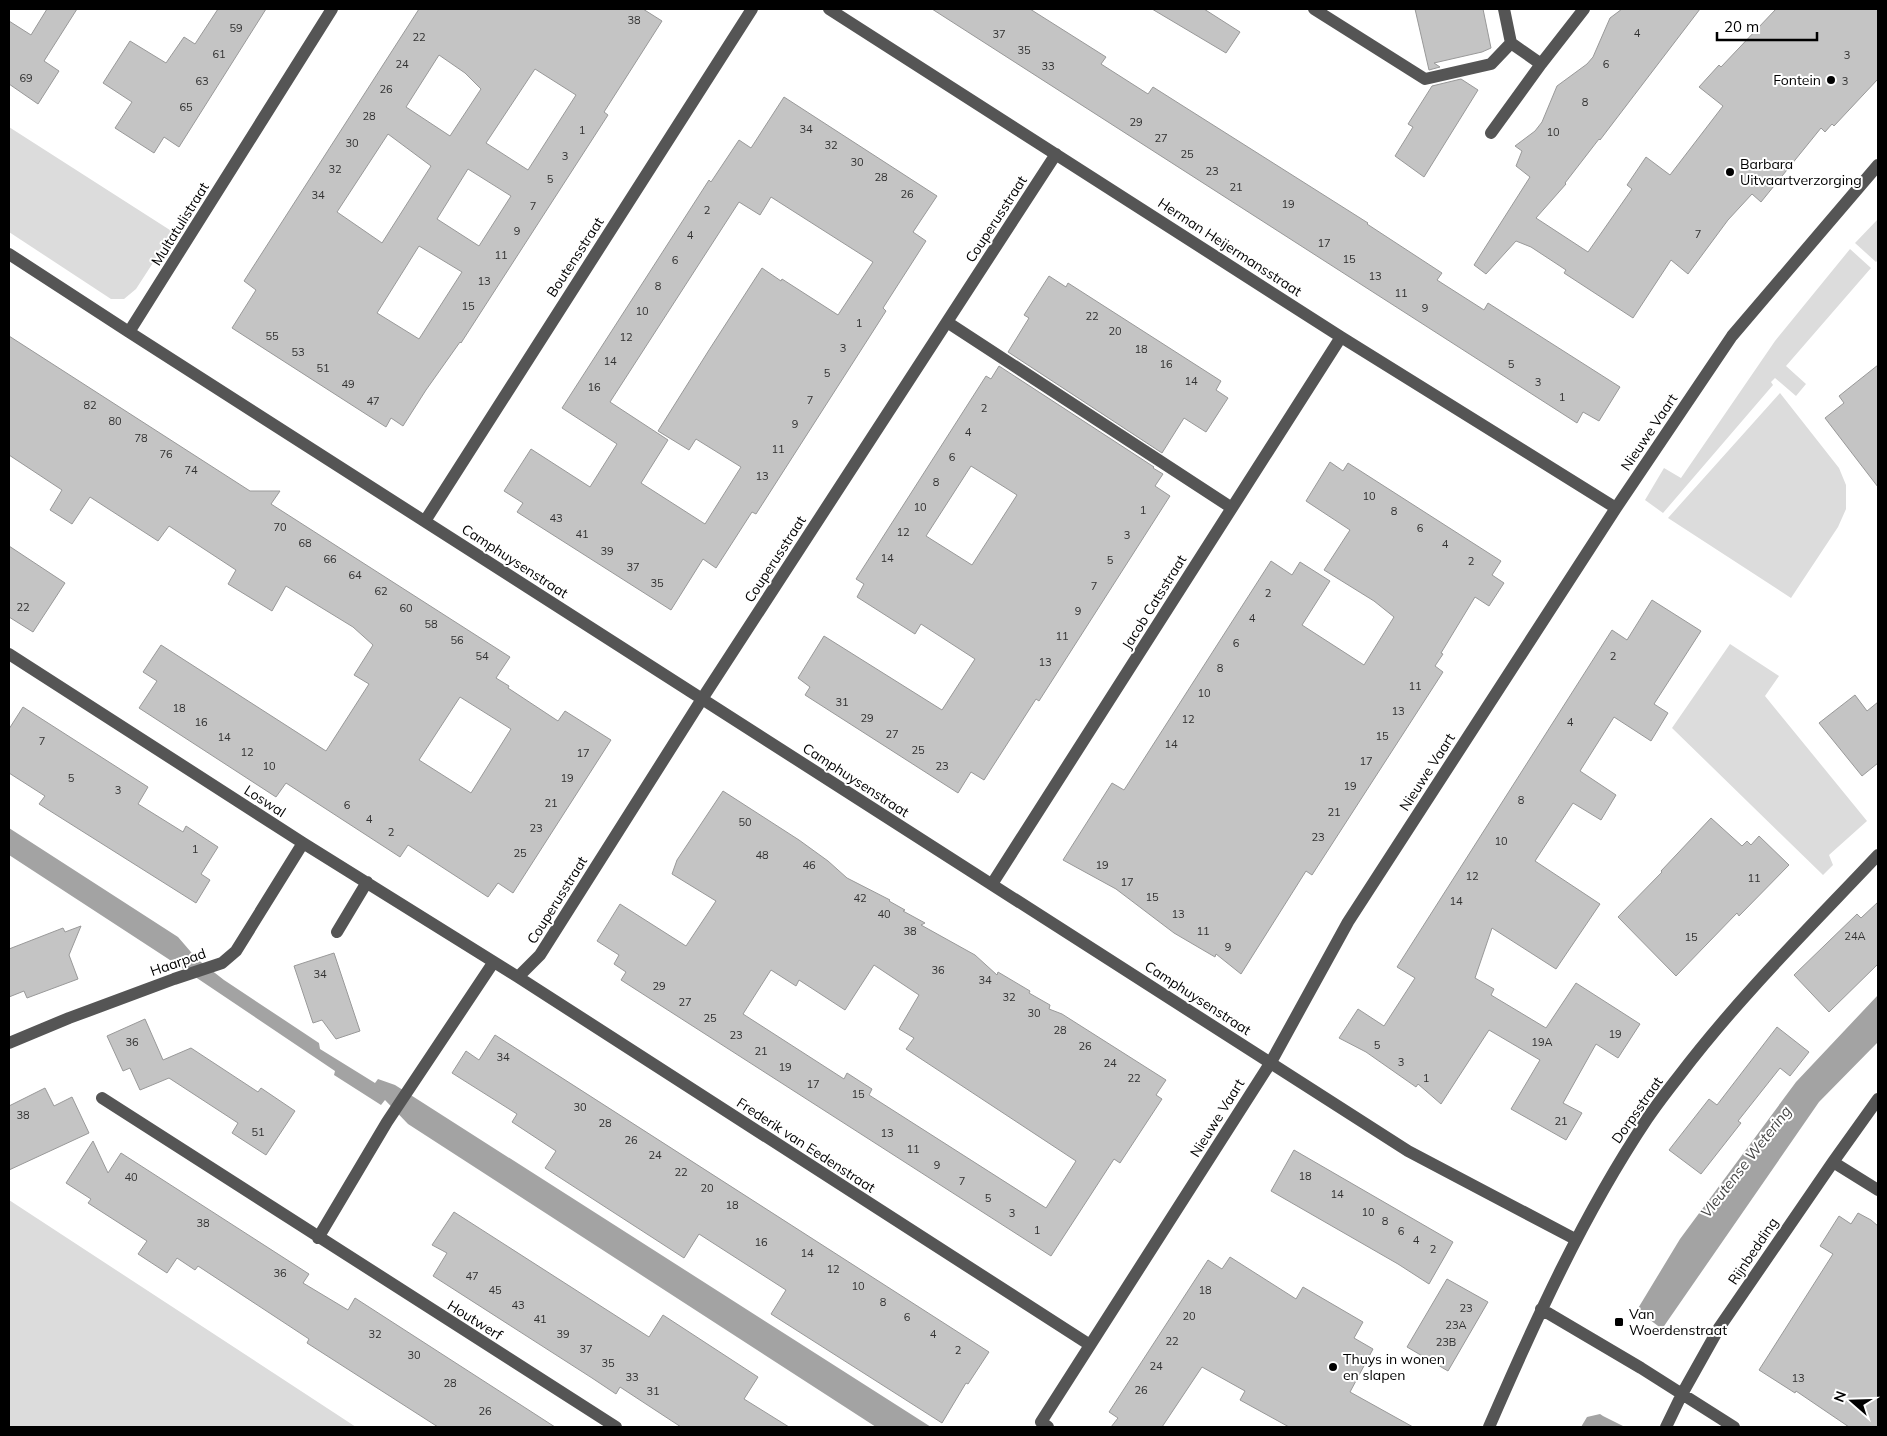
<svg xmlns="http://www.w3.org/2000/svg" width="1887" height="1436" viewBox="0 0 1887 1436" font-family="Mulish,sans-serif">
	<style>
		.green { fill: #dcdcdc }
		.water { fill: #a3a3a3 }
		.building { fill: #c4c4c4; stroke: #999; fill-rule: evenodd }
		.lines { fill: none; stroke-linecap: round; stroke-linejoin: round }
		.minor { stroke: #555; stroke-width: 12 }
		.poi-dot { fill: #000; stroke: #fff; stroke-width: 2 }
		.labels { text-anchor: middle; stroke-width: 4; stroke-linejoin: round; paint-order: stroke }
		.number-label { font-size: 11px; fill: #313131 }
		.poi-label { font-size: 14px; fill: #000; stroke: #fff; text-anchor: start }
		.street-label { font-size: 14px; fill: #000; stroke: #fff }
		.water-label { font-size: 15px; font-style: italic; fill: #444; stroke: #fff }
	</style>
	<rect width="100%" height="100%" fill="#fff"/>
	<path class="green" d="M9,127L173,232L136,289L124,299H111L9,232Z
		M1878,219V260L1876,262L1855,243Z
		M1850,249L1871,268L1786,366L1806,384L1796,396L1775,378L1771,382L1773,385L1663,513L1645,500L1664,468L1681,478L1775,341Z
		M1780,393L1839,468L1846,485V509L1838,527L1791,598L1668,518Z
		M1730,644L1779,676L1765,696L1867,821L1829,855L1833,865L1823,875L1672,728Z
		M9,1200L356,1427H9Z"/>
	<path class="water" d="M9,828L178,937L197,959L224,980L319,1043L320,1049L375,1083L378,1079L395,1085L931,1427H876L408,1124L385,1100L381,1105L334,1075L335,1071L173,962L9,855Z
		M1878,995V1042L1819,1102L1662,1329L1637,1310L1680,1239L1796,1082Z
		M1600,1414L1603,1416L1625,1427H1581L1587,1417Z"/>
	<path class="building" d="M47,9H77L44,61L59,71L38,104L9,84V21L31,35Z
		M218,9H266L179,147L164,137L154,153L115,128L132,102L103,83L130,41L166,63L184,37L195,44Z
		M419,9H643L662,21L604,112L608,115L461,343L460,342L426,390L403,426L391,418L386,427L232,328L256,290L244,281ZM439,55L465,73L481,89L450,136L406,107ZM535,69L576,95L528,170L486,143ZM388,134L431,166L382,243L337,212ZM468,169L511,196L479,246L437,219ZM419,246L462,272L419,339L377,313Z
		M932,9H1030L1106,57L1101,64L1148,94L1153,87L1368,223L1367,224L1442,273L1437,280L1484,310L1488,303L1620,387L1599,421L1583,412L1577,423Z
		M1152,9H1204L1240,32L1226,53Z
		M1415,9H1483L1491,48L1482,52L1434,63L1440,67L1429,70Z
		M1622,9H1700L1600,140L1599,139L1565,183L1566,184L1536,218L1588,252L1632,189L1627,185L1646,157L1670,175L1723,106L1699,87L1719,65L1721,67L1776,9H1878V79L1834,126L1832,124L1825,132L1821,128L1761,202L1752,194L1728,220L1688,274L1671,260L1633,318L1564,273L1566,270L1531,247L1516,241L1486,274L1474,265L1530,177L1516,166L1522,151L1515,146L1535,131L1542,122L1557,86L1587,64L1593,57L1610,18Z
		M1461,79L1478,90L1424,177L1395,156L1413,127L1408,124L1432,86Z
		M784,97L937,196L913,232L926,241L883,308L886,311L838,386L756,514L752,512L716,568L703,559L671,610L517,512L523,503L504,491L531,449L590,487L617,444L562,408L709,180L711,182L739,140L751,148ZM771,197L873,262L838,315L782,279L781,281L762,268L709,350L658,431L689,450L696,439L741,467L705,524L641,483L668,440L610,402L739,202L760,215Z
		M1049,276L1066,287L1068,283L1221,381L1216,390L1228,398L1206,432L1184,418L1162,453L1008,352L1029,318L1024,315Z
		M9,336L250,491H280L271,504L510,657L496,678L509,686L508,688L558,721L565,711L611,740L513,893L498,883L488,897L408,845L400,857L286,783L276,797L139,708L157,681L143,672L161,645L326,751L369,684L354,675L373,645L353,627L286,586L272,611L228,584L236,570L169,526L158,541L90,497L72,524L50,510L62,490L9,455ZM460,697L511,729L471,793L419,760Z
		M1878,365V487L1825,418L1844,403L1839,396Z
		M999,366L1154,467L1153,468L1163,474L1155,486L1170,496L1039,701L1036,699L984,780L971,772L958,793L805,695L810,687L798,678L824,636L942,710L975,659L921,624L915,634L857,597L864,584L856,579L986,376L991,379ZM971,466L1017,495L972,565L926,536Z
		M1330,462L1343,471L1348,463L1501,561L1492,575L1504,583L1489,606L1475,597L1441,653L1443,654L1435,666L1443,672L1312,875L1306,871L1241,974L1216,954L1215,957L1174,933L1116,889L1063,860L1112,783L1124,790L1271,561L1292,575L1300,562L1330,581L1302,625L1364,665L1394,617L1374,601L1324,570L1350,530L1306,501Z
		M9,546L65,583L33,632L9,617Z
		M1652,600L1701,631L1654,704L1668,713L1651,741L1614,717L1580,771L1616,795L1601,820L1573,803L1535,861L1600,904L1556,969L1492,928L1475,978L1494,989L1491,995L1546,1028L1576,983L1640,1024L1618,1058L1596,1044L1563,1103L1582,1113L1566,1140L1511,1109L1540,1060L1489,1030L1441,1104L1418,1084L1416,1087L1366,1052L1339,1038L1358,1009L1384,1026L1415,978L1397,967L1612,630L1627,640Z
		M1855,695L1867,711L1878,702V763L1862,776L1819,723Z
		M23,707L148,787L138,804L183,832L186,826L218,847L201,874L210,880L196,903L39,804L45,796L9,773V729Z
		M723,791L799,840L828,861L847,878L890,900L889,901L905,910L903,911L925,923L921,925L975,955L997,975L998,972L1030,991L1029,993L1050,1005L1049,1009L1062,1014L1166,1080L1156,1095L1162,1099L1120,1163L1114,1159L1051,1256L621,980L626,972L614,964L619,955L597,941L620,904L686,946L716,901L672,874L677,860ZM874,965L919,995L899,1029L914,1038L906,1049L1076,1161L1046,1208L869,1095L872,1089L861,1082L847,1073L844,1079L743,1014L771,970L796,986L799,980L845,1010Z
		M1711,818L1742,846L1747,841L1751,845L1759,836L1789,865L1739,916L1737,913L1676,976L1618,917L1662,872L1661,871Z
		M1878,902V964L1829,1012L1794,975L1857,914L1861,918Z
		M81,926L69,955L78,979L27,998L24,991L9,997V949L63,928L65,932Z
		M334,953L360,1031L336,1039L322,1020L313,1023L294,966Z
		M145,1019L163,1060L191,1048L258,1092L261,1088L295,1111L266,1155L232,1133L238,1123L169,1078L140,1090L130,1068L123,1071L107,1036Z
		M1777,1027L1809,1052L1790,1076L1780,1068L1738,1121L1741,1123L1701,1174L1669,1150L1709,1099L1717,1105Z
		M495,1035L989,1352L968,1384L966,1383L942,1423L771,1314L786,1290L699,1234L684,1258L545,1168L556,1151L512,1122L517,1114L452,1073L466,1051L479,1060Z
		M45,1088L54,1106L72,1097L89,1133L9,1170V1106Z
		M93,1141L108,1173L121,1153L309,1274L303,1283L348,1310L355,1298L555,1427H438L307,1343L309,1339L198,1266L195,1270L177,1258L167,1273L138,1254L147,1241L88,1203L91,1199L66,1183Z
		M1294,1150L1453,1242L1429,1284L1398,1264L1271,1191Z
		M454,1212L649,1337L663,1315L758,1377L744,1399L789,1427H681L620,1387L616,1394L592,1378L433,1276L447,1253L432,1245Z
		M1858,1213L1871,1220L1878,1226V1427H1849L1796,1391L1795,1393L1759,1370L1833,1254L1820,1246L1839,1216L1851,1224Z
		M1230,1257L1296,1299L1303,1287L1363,1322L1354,1338L1373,1349L1350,1392L1413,1427H1289L1240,1400L1245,1391L1202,1367L1162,1427H1111L1118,1418L1109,1412L1208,1260L1222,1269Z
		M1447,1279L1488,1302L1448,1371L1407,1347Z"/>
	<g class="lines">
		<path class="minor" d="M829,9L1341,337L1616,508
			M1314,9L1425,79L1491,64L1511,43
			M1504,9L1511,43L1541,64L1584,9
			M1491,133L1541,64
			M9,254L129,332L332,9
			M947,322L1232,508
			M129,332L1408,1151L1575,1239
			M425,521L752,9
			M9,654L303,843L518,977L1090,1345
			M992,884L1341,337
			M337,932L367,882
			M518,977L540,955L702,699L1056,154
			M9,1043L69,1018L174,979L222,963L236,951L303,843
			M102,1098L616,1427
			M1833,1162L1878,1190
			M318,1238L387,1122L493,963
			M1541,1309L1641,1368L1734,1427
			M1048,1427L1041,1422L1271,1062L1348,922L1616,508L1732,336L1878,165
			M1489,1427C1535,1321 1583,1215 1647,1119C1657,1104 1668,1090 1679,1076C1739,997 1810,927 1878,855
			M1666,1427L1682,1394L1719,1328L1833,1162L1878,1099"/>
	</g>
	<g class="poi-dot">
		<circle cx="1831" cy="80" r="5"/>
		<circle cx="1730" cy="172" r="5"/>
		<rect x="1614" y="1317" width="10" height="10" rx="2.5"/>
		<circle cx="1333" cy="1367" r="5"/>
	</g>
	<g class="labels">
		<g class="number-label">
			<text x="634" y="24">38</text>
			<text x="236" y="32">59</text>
			<text x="1637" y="37">4</text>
			<text x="999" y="38">37</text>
			<text x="419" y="41">22</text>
			<text x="1024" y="54">35</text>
			<text x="219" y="58">61</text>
			<text x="1847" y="59">3</text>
			<text x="402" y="68">24</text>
			<text x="1606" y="68">6</text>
			<text x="1048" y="70">33</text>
			<text x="26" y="82">69</text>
			<text x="202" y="85">63</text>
			<text x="1845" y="85">3</text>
			<text x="386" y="93">26</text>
			<text x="1585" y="106">8</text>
			<text x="186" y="111">65</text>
			<text x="369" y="120">28</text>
			<text x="1136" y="126">29</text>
			<text x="806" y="133">34</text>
			<text x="582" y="134">1</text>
			<text x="1553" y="136">10</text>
			<text x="1161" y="142">27</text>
			<text x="352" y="147">30</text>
			<text x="831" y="149">32</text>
			<text x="1187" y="158">25</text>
			<text x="565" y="160">3</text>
			<text x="857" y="166">30</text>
			<text x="335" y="173">32</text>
			<text x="1212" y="175">23</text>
			<text x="881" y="181">28</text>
			<text x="550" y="183">5</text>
			<text x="1236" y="191">21</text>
			<text x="907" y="198">26</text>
			<text x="318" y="199">34</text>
			<text x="1288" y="208">19</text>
			<text x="533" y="210">7</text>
			<text x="707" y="214">2</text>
			<text x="517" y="235">9</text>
			<text x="1698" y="238">7</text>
			<text x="690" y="239">4</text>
			<text x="1324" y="247">17</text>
			<text x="501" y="259">11</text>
			<text x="1349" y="263">15</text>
			<text x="675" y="264">6</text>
			<text x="1375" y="280">13</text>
			<text x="484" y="285">13</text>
			<text x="658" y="290">8</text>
			<text x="1401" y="297">11</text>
			<text x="468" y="310">15</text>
			<text x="1425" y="312">9</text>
			<text x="642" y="315">10</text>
			<text x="1092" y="320">22</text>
			<text x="859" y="327">1</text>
			<text x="1115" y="335">20</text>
			<text x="272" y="340">55</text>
			<text x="626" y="341">12</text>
			<text x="843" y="352">3</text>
			<text x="1141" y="353">18</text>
			<text x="298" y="356">53</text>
			<text x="610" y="365">14</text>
			<text x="1166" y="368">16</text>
			<text x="1511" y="368">5</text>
			<text x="323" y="372">51</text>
			<text x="827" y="377">5</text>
			<text x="1191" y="385">14</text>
			<text x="1538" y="386">3</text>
			<text x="348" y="388">49</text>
			<text x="594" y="391">16</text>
			<text x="1562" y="401">1</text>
			<text x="810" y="404">7</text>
			<text x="373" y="405">47</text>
			<text x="90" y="409">82</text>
			<text x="984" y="412">2</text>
			<text x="115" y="425">80</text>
			<text x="795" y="428">9</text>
			<text x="968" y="436">4</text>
			<text x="141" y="442">78</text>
			<text x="778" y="453">11</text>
			<text x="166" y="458">76</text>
			<text x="952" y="461">6</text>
			<text x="191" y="474">74</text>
			<text x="762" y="480">13</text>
			<text x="936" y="486">8</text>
			<text x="1369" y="500">10</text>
			<text x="920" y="511">10</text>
			<text x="1143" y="514">1</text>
			<text x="1394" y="515">8</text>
			<text x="556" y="522">43</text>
			<text x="280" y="531">70</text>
			<text x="1420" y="532">6</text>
			<text x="903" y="536">12</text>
			<text x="582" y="538">41</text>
			<text x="1127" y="539">3</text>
			<text x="305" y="547">68</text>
			<text x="1445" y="548">4</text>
			<text x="607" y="555">39</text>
			<text x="887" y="562">14</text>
			<text x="330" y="563">66</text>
			<text x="1110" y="564">5</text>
			<text x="1471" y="565">2</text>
			<text x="633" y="571">37</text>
			<text x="355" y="579">64</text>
			<text x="657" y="587">35</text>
			<text x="1094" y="590">7</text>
			<text x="381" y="595">62</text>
			<text x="1268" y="597">2</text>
			<text x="23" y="611">22</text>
			<text x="406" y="612">60</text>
			<text x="1078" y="615">9</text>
			<text x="1252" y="622">4</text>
			<text x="431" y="628">58</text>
			<text x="1062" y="640">11</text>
			<text x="457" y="644">56</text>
			<text x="1236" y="647">6</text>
			<text x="482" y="660">54</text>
			<text x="1613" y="660">2</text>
			<text x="1045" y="666">13</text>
			<text x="1220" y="672">8</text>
			<text x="1415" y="690">11</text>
			<text x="1204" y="697">10</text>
			<text x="842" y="706">31</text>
			<text x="179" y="712">18</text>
			<text x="1398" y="715">13</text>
			<text x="867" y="722">29</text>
			<text x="1188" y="723">12</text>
			<text x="201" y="726">16</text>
			<text x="1570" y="726">4</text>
			<text x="892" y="738">27</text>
			<text x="1382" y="740">15</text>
			<text x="224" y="741">14</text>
			<text x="42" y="745">7</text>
			<text x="1171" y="748">14</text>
			<text x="918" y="754">25</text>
			<text x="247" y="756">12</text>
			<text x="583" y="757">17</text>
			<text x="1366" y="765">17</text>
			<text x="269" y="770">10</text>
			<text x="942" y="770">23</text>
			<text x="71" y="782">5</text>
			<text x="567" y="782">19</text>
			<text x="1350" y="790">19</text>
			<text x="118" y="794">3</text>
			<text x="1521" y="804">8</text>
			<text x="551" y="807">21</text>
			<text x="347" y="809">6</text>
			<text x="1334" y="816">21</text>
			<text x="369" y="823">4</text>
			<text x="745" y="826">50</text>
			<text x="536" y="832">23</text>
			<text x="391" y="836">2</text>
			<text x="1318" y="841">23</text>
			<text x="1501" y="845">10</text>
			<text x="195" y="853">1</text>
			<text x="520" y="857">25</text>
			<text x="762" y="859">48</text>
			<text x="809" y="869">46</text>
			<text x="1102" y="869">19</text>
			<text x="1472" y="880">12</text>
			<text x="1754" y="882">11</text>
			<text x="1127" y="886">17</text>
			<text x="1152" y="901">15</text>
			<text x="860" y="902">42</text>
			<text x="1456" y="905">14</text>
			<text x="884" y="918">40</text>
			<text x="1178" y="918">13</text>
			<text x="910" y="935">38</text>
			<text x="1203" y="935">11</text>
			<text x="1855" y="940">24A</text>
			<text x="1691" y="941">15</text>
			<text x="1228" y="951">9</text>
			<text x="938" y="974">36</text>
			<text x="320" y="978">34</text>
			<text x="985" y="984">34</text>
			<text x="659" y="990">29</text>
			<text x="1009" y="1001">32</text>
			<text x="685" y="1006">27</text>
			<text x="1034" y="1017">30</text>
			<text x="710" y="1022">25</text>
			<text x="1060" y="1034">28</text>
			<text x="1615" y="1038">19</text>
			<text x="736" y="1039">23</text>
			<text x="132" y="1046">36</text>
			<text x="1542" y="1046">19A</text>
			<text x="1377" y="1049">5</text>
			<text x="1085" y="1050">26</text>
			<text x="761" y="1055">21</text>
			<text x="503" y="1061">34</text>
			<text x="1401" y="1066">3</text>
			<text x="1110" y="1067">24</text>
			<text x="785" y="1071">19</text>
			<text x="1134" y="1082">22</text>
			<text x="1426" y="1082">1</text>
			<text x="813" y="1088">17</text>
			<text x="858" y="1098">15</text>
			<text x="580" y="1111">30</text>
			<text x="23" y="1119">38</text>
			<text x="1561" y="1125">21</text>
			<text x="605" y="1127">28</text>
			<text x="258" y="1136">51</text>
			<text x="887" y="1137">13</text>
			<text x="631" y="1144">26</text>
			<text x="913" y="1153">11</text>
			<text x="655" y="1159">24</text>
			<text x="937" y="1169">9</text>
			<text x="681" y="1176">22</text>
			<text x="1305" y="1180">18</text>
			<text x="131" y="1181">40</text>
			<text x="962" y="1185">7</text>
			<text x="707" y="1192">20</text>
			<text x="1337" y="1198">14</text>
			<text x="988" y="1202">5</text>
			<text x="732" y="1209">18</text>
			<text x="1368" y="1216">10</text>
			<text x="1012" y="1217">3</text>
			<text x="1385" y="1225">8</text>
			<text x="203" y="1227">38</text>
			<text x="1037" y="1234">1</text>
			<text x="1401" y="1235">6</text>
			<text x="1416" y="1244">4</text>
			<text x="761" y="1246">16</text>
			<text x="1433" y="1253">2</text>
			<text x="807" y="1257">14</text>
			<text x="833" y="1273">12</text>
			<text x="280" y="1277">36</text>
			<text x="472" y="1280">47</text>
			<text x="858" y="1290">10</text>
			<text x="495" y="1294">45</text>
			<text x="1205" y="1294">18</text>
			<text x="883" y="1306">8</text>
			<text x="518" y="1309">43</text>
			<text x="1466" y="1312">23</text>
			<text x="1189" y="1320">20</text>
			<text x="907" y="1321">6</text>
			<text x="540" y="1323">41</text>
			<text x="1456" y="1329">23A</text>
			<text x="375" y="1338">32</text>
			<text x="563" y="1338">39</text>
			<text x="933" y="1338">4</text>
			<text x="1172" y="1345">22</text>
			<text x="1446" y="1346">23B</text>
			<text x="586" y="1353">37</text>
			<text x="958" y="1354">2</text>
			<text x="414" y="1359">30</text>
			<text x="608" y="1367">35</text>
			<text x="1156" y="1370">24</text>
			<text x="632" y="1381">33</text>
			<text x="1798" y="1382">13</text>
			<text x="450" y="1387">28</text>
			<text x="1141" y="1394">26</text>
			<text x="653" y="1395">31</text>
			<text x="485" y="1415">26</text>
		</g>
		<g class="poi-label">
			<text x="1821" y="85" text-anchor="end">Fontein</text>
			<text x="1740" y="169">Barbara<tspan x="1740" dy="16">Uitvaartverzorging</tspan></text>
			<text x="1629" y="1319">Van<tspan x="1629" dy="16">Woerdenstraat</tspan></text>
			<text x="1343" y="1364">Thuys in wonen<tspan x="1343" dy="16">en slapen</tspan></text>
		</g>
		<g class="street-label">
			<text transform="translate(996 219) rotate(-57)" y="5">Couperusstraat</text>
			<text transform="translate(180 224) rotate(-58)" y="5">Multatulistraat</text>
			<text transform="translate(1230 247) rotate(33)" y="5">Herman Heijermansstraat</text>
			<text transform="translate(575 257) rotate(-57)" y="5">Boutensstraat</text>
			<text transform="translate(1649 432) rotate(-56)" y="5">Nieuwe Vaart</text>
			<text transform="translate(775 559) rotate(-57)" y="5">Couperusstraat</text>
			<text transform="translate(515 561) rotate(33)" y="5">Camphuysenstraat</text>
			<text transform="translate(1154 602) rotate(-58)" y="5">Jacob Catsstraat</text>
			<text transform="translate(1427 772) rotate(-57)" y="5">Nieuwe Vaart</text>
			<text transform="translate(856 780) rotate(33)" y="5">Camphuysenstraat</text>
			<text transform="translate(265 801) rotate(33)" y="5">Loswal</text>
			<text transform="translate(557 900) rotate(-58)" y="5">Couperusstraat</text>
			<text transform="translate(178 962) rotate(-19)" y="5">Haarpad</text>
			<text transform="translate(1198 998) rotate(33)" y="5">Camphuysenstraat</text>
			<text transform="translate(1637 1110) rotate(-55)" y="5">Dorpsstraat</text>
			<text transform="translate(1217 1118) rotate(-58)" y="5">Nieuwe Vaart</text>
			<text transform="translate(806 1145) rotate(33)" y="5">Frederik van Eedenstraat</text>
			<text transform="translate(1753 1251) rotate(-56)" y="5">Rijnbedding</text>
			<text transform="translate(475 1320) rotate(32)" y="5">Houtwerf</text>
		</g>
		<g class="water-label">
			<text transform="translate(1746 1162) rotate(-52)" y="5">Vleutense Wetering</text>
		</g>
	</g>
	<rect width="1887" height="1436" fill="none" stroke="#000000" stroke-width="20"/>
	<g transform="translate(1852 1401) rotate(290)" stroke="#ffffff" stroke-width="4" paint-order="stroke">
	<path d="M0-4L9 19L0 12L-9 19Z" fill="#000000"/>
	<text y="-8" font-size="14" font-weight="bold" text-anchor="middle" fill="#000000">N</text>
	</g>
	<path d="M1717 32v8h100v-8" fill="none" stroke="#000000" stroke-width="2.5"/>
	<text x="1724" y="32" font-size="15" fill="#000000" stroke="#ffffff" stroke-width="4" paint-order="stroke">20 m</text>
</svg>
